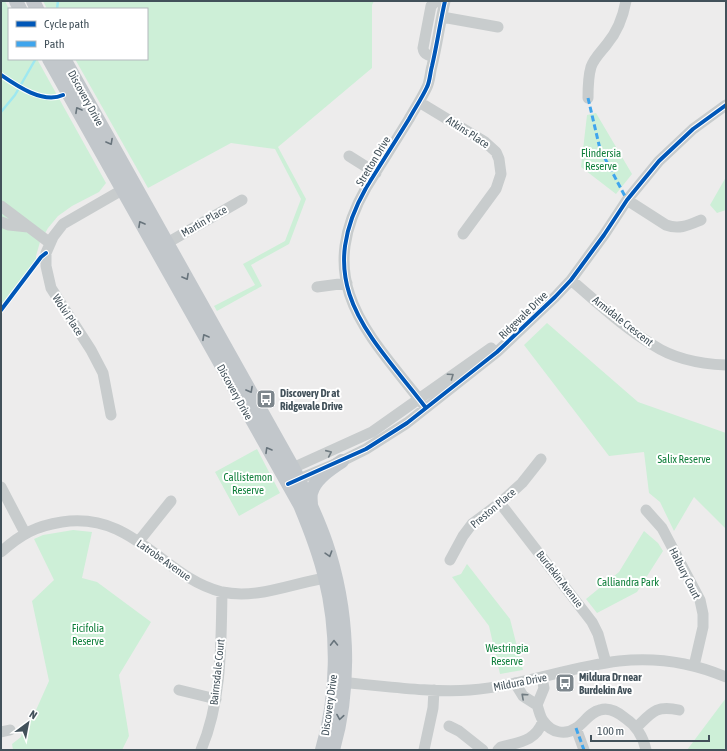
<svg xmlns="http://www.w3.org/2000/svg" width="727" height="751" viewBox="0 0 727 751" font-family="'Asap Condensed',sans-serif">
	<style>
		.green { fill: #cdefd7 }
		.lines { fill: none; stroke-linecap: round; stroke-linejoin: round }
		.stream { stroke: #9ee8f0; stroke-width: 2.5 }
		.minor { stroke: #c8cccd; stroke-width: 11 }
		.major { stroke: #c2c7cb; stroke-width: 14 }
		.quiet { stroke: #3fa5ed; stroke-width: 3; stroke-dasharray: 6 3; stroke-linecap: butt }
		.cycleway-casing { stroke: #fff; stroke-width: 6 }
		.cycleway { stroke: #0057b8; stroke-width: 4 }
		.oneway { stroke: #68747c }
		.oneway2 { stroke: #717c82 }
		.labels { text-anchor: middle; stroke-width: 4; stroke-linejoin: round; paint-order: stroke }
		.street-label { font-size: 11px; fill: #42515a; stroke: #fff }
		.park-label { font-size: 11px; fill: #0f7f3b; stroke: #fff }
		.poi-label { font-size: 11px; font-weight: bold; fill: #42515a; stroke: #fff; text-anchor: start }
	</style>
	<rect width="100%" height="100%" fill="#edecec"/>
	<path class="green" d="M1,1H5L9,9V59H37L106,183L99,192L72,206L58,216L48,228L40,242L36,256V267L1,313V98L2,96L1,95Z
		M43,1H374L372,5V68L278,147L306,199L289,244L251,265L262,286L217,311L214,306L255,285L243,264L285,241L301,199L275,149L231,143L148,188L75,59H147V9H47Z
		M596,113L632,174L616,194L581,167L587,115Z
		M726,177V210L717,213L710,205Z
		M547,323L638,402L726,433V529L694,497L674,531L660,502L649,493L644,452L609,456L524,345Z
		M257,449L280,493L239,516L215,472Z
		M73,530L92,532L82,578L97,582L151,622L119,675L129,736L122,750H13L12,744L21,737L24,723L32,719L49,681L32,601L54,580L34,539L43,535Z
		M644,531L658,543L663,551L637,592L597,613L586,599L619,572Z
		M467,564L510,619L523,670L500,674L489,626L452,577L461,574Z
		M726,698V750H687Z"/>
	<g class="lines">
		<path class="stream" d="M57,9L58,1
			M1,112L15,95L35,60"/>
		<path class="minor" d="M442,17L498,27
			M434,57C428,55 424,55 423,48L431,6L436,1
			M588,98C588,87 588,77 591,67C594,58 602,51 607,44C618,31 623,17 626,1
			M419,102L485,142L496,152L499,159L501,174L496,189L463,234
			M349,156L376,173
			M627,200L666,225C679,230 689,225 701,220
			M1,206L50,243
			M1,222L9,225L28,227
			M167,243L242,200
			M571,280C597,302 623,327 653,345C674,359 701,364 726,365
			M317,287L347,283
			M426,408C370,335 311,285 366,188C380,165 395,142 409,119C415,108 422,98 427,87C430,81 430,73 432,66C437,45 440,23 445,1
			M111,415L103,373L91,350L51,288L46,266V253L53,237L63,224L129,186
			M286,471L372,432L491,348
			M292,482L342,461L366,449L407,423L497,352L555,297L571,280L604,235L627,200L659,161L693,129L726,105
			M1,487L25,533
			M500,503L592,622L598,634L606,663
			M646,510L662,528L700,600L703,614V627L694,666
			M139,541L171,501
			M1,552C21,534 36,526 62,522C134,511 162,577 222,592C260,600 296,581 333,577
			M450,560L463,536L472,524L500,503L522,483L541,459
			M336,682C379,685 428,693 470,690C521,686 569,667 619,661C655,657 693,663 726,677
			M515,683L523,696L537,705C539,710 540,718 544,722C551,732 565,736 576,728C584,723 590,712 600,710C609,707 619,713 625,718C637,726 643,736 646,750
			M179,690L216,699
			M537,705L544,688L542,678
			M449,726L459,731L483,750
			M637,727C652,712 656,705 679,710
			M576,728L584,750
			M1,732L10,730
			M201,750C222,701 221,644 222,592
			M424,750L433,708L434,690
			M498,750L501,747C519,742 535,742 543,721"/>
		<path class="major" d="M16,1L20,9
			M33,1L37,9
			M49,59L300,505C310,529 319,552 325,577C339,633 338,696 322,750
			M64,59L293,468C305,492 317,517 326,543C348,608 352,684 333,750
			M311,506C311,502 310,497 311,493C315,478 331,469 342,461"/>
		<path class="quiet" d="M588,98L600,149L627,200
			M576,728L584,750"/>
		<g class="cycleway-casing">
			<path id="cycleway" d="M1,75C17,86 43,104 63,95
				M1,310L41,257L46,253
				M426,408C370,335 311,285 366,188C380,165 395,142 409,119C415,108 422,98 427,87C430,81 430,73 432,66C437,45 440,23 445,1
				M288,484L366,449L407,423L497,352L555,297L571,280L604,235L627,200L659,161L693,129L726,105"/>
		</g>
		<use href="#cycleway" class="cycleway"/>
	</g>
	<defs><path id="oneway-chevron" d="M-2-3.5L2.5 0L-2 3.5" fill="none" stroke-width="1.6" stroke-linecap="round" stroke-linejoin="round"/></defs>
	<g class="oneway">
		<use href="#oneway-chevron" transform="translate(78 110) rotate(-119)"/>
		<use href="#oneway-chevron" transform="translate(110 142) rotate(61)"/>
		<use href="#oneway-chevron" transform="translate(141 224) rotate(-119)"/>
		<use href="#oneway-chevron" transform="translate(186 277) rotate(61)"/>
		<use href="#oneway-chevron" transform="translate(205 337) rotate(-119)"/>
		<use href="#oneway-chevron" transform="translate(250 390) rotate(61)"/>
		<use href="#oneway-chevron" transform="translate(268 450) rotate(-120)"/>
		<use href="#oneway-chevron" transform="translate(329 554) rotate(73)"/>
		<use href="#oneway-chevron" transform="translate(334 643) rotate(-91)"/>
		<use href="#oneway-chevron" transform="translate(340 717) rotate(99)"/>
	</g>
	<g class="oneway2">
		<use href="#oneway-chevron" transform="translate(451 376) rotate(-35)"/>
		<use href="#oneway-chevron" transform="translate(329 453) rotate(-24)"/>
		<use href="#oneway-chevron" transform="translate(524 696) rotate(-138)"/>
	</g>
	<defs>
		<g id="bus-square" transform="scale(1)"><rect x="-9" y="-9" width="18" height="18" rx="4" fill="#7e878d" stroke="#fff"/><path d="M-5-6H5V4H4V6H2V4H-2V6H-4V4H-5ZM-3.5-4V0h7V-4ZM-3.5 1.2v1.5H-2V1.2ZM2 1.2v1.5H3.5V1.2Z" fill="#fff"/></g>
	</defs>
	<g fill-rule="evenodd">
		<use href="#bus-square" x="266" y="399"/>
		<use href="#bus-square" x="565" y="683"/>
	</g>
	<g class="labels">
		<g class="street-label">
			<text transform="translate(86 98) rotate(61)" y="4">Discovery Drive</text>
			<text transform="translate(468 132) rotate(33)" y="4">Atkins Place</text>
			<text transform="translate(373 161) rotate(-59)" y="4">Stretton Drive</text>
			<text transform="translate(204 221) rotate(-30)" y="4">Martin Place</text>
			<text transform="translate(68 315) rotate(57)" y="4">Wolvi Place</text>
			<text transform="translate(523 315) rotate(-44)" y="4">Ridgevale Drive</text>
			<text transform="translate(623 321) rotate(38)" y="4">Armidale Crescent</text>
			<text transform="translate(235 392) rotate(61)" y="4">Discovery Drive</text>
			<text transform="translate(493 508) rotate(-40)" y="4">Preston Place</text>
			<text transform="translate(164 560) rotate(35)" y="4">Latrobe Avenue</text>
			<text transform="translate(685 573) rotate(63)" y="4">Halbury Court</text>
			<text transform="translate(560 579) rotate(52)" y="4">Burdekin Avenue</text>
			<text transform="translate(217 672) rotate(-84)" y="4">Bairnsdale Court</text>
			<text transform="translate(520 682) rotate(-11)" y="4">Mildura Drive</text>
			<text transform="translate(329 705) rotate(-82)" y="4">Discovery Drive</text>
		</g>
		<g class="park-label">
			<text x="601" y="157">Flindersia<tspan x="601" dy="13">Reserve</tspan></text>
			<text x="684" y="463">Salix Reserve</text>
			<text x="248" y="481">Callistemon<tspan x="248" dy="13">Reserve</tspan></text>
			<text x="628" y="586">Calliandra Park</text>
			<text x="88" y="632">Ficifolia<tspan x="88" dy="13">Reserve</tspan></text>
			<text x="507" y="652">Westringia<tspan x="507" dy="13">Reserve</tspan></text>
		</g>
		<g class="poi-label">
			<text x="280" y="397">Discovery Dr at<tspan x="280" dy="13">Ridgevale Drive</tspan></text>
			<text x="579" y="681">Mildura Dr near<tspan x="579" dy="13">Burdekin Ave</tspan></text>
		</g>
	</g>
	<rect width="727" height="751" fill="none" stroke="#42515a" stroke-width="4"/>
	<rect x="8" y="8" width="140" height="52" fill="#ffffff" stroke="#b3b9bd"/>
	<rect x="16" y="21" width="20" height="6" fill="#0057b8" stroke="#b3b9bd"/>
	<text x="44" y="28" font-size="12" fill="#42515a">Cycle path</text>
	<rect x="16" y="41" width="20" height="6" fill="#3fa5ed" stroke="#b3b9bd"/>
	<text x="44" y="48" font-size="12" fill="#42515a">Path</text>
	<g transform="translate(28 723) rotate(32)" stroke="#ffffff" stroke-width="3" paint-order="stroke">
	<path d="M0-3L7 15L0 10L-7 15Z" fill="#42515a"/>
	<text y="-6" font-size="11" font-weight="bold" text-anchor="middle" fill="#42515a">N</text>
	</g>
	<path d="M591 735v6h118v-6" fill="none" stroke="#42515a" stroke-width="2"/>
	<text x="597" y="735" font-size="12" fill="#42515a" stroke="#ffffff" stroke-width="3" paint-order="stroke">100 m</text>
</svg>
